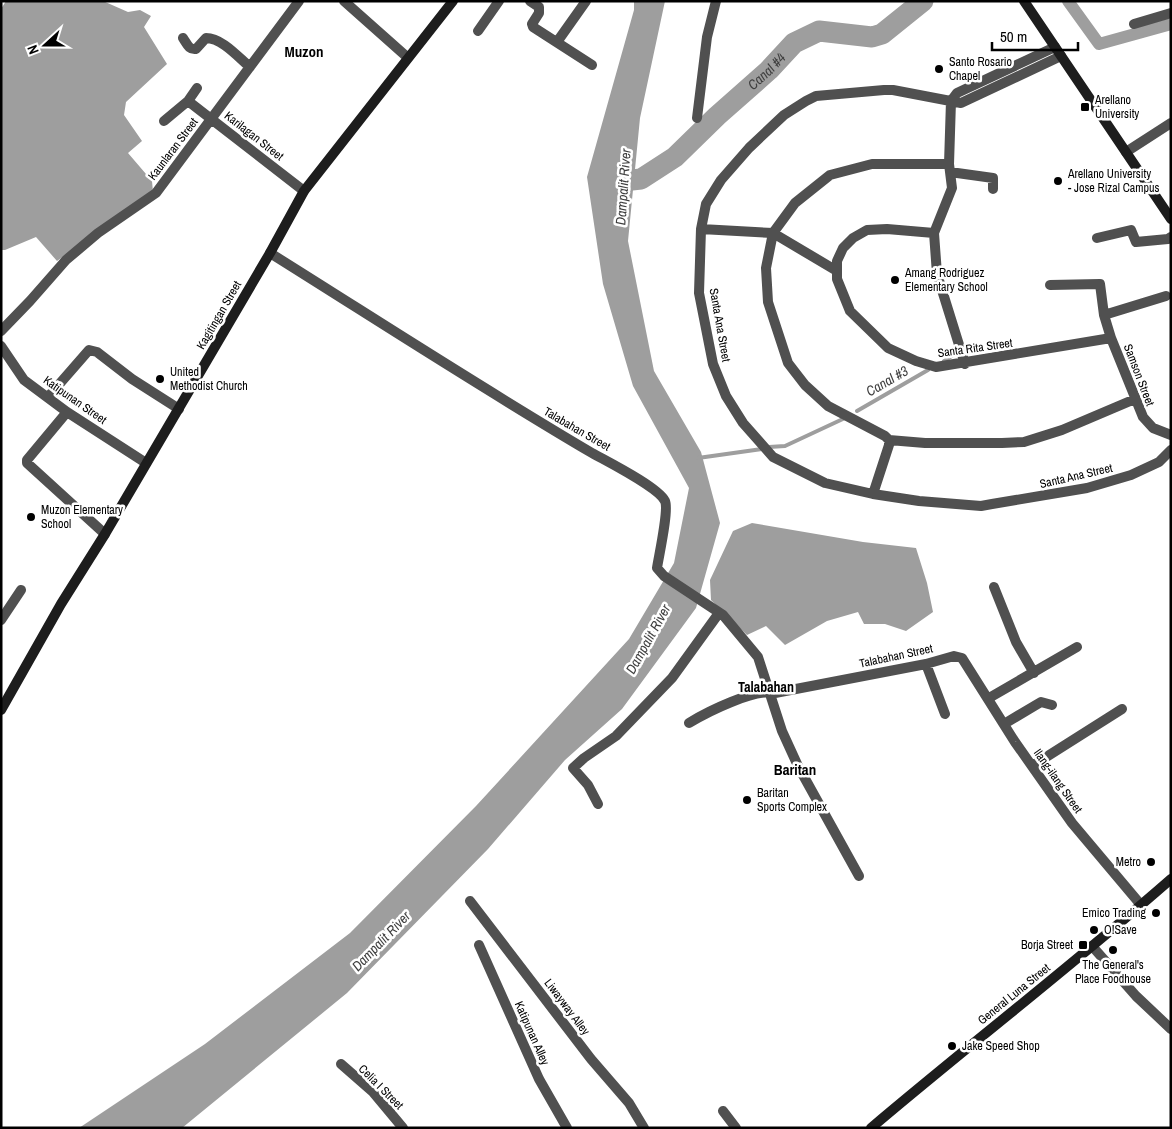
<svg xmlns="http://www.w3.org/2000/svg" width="1172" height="1129" viewBox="0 0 1172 1129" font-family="'Archivo Narrow',sans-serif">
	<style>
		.water { fill: #9e9e9e }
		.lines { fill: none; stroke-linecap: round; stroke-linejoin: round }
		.stream { stroke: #9e9e9e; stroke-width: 4 }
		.canal { stroke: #9e9e9e; stroke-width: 12 }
		.river { stroke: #9e9e9e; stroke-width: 21 }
		.street { stroke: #505050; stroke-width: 10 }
		.secondary { stroke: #1d1d1d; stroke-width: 10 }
		.poi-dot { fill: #000; stroke: #fff; stroke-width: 2 }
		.labels { text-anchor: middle; stroke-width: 5; stroke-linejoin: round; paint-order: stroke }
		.poi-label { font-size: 12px; fill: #000; stroke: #fff; text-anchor: start }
		.street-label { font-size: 12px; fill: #000; stroke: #fff }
		.water-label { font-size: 14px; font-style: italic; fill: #3f3f3f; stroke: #fff }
		.neighbourhood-label { font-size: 14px; font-weight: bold; fill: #000; stroke: #fff }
		.quarter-label { font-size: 15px; font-weight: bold; fill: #000; stroke: #fff }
	</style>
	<rect width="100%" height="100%" fill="#fff"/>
	<path class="water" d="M6,1H103L128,12L140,10L151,16L144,27L167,64L126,102L124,115L142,141L128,153L152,181L153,192L57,261L36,237L5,250H1V9Z
		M634,1H665L640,118L628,241L654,371L701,452L720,523L696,608L622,709L565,760L488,849L347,993L182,1128H79L205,1044L350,933L476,806L629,639L674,563L689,488L633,386L603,284L587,177L634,10Z
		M752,523L863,542L916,548L927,583L933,612L906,631L885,624H864L858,612L827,621L785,645L766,626L747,635L711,600L710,580L733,531Z"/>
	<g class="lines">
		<path class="stream" d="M944,361L956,353
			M857,411L928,370
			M769,447L785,446L845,418
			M698,458L762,449"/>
		<path class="canal" d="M1068,1L1099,44L1171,24"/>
		<path class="river" id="s1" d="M623,181L641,179L675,157L717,116L769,70L794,43L819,31L872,37L882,34L923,1"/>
		<path class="street" d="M344,1L407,57
			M530,1L539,7V13L532,24L533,27L592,65
			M1134,24L1171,13
			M478,31L499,1
			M183,38C187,44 189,50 196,49L206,38C222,38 238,57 250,67
			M557,42L586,1
			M1061,56L961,103L893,90H884L816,96L806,101L784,115L749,148L721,180L706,204L701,229L699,293L713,364L726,396L743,423L773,457L825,483L873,494L919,501L981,506L992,504L1087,488L1131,475L1159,462L1171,450
			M188,101L304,191
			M951,101L949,164L952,188L934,233L937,274L965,364
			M951,101L957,93L1055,47
			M697,118L707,37L716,1
			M164,121L188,101L197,88
			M1126,152L1171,123
			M950,172L993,178V189
			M701,229L773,233L837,271
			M934,233L887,229L867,230L853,238L843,248L837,261V279L850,311L888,348L916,361L936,367L1111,338L1143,417L1153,428L1171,435
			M1097,238L1131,230L1136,242L1168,239L1171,237
			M270,253C377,320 483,389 592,453C608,462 658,487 665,501C669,510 659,555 657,568L664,576L723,615L758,657L782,731L798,766L859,876
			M1050,285L1100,284L1104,315L1111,338
			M1104,315L1166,296
			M1,331L30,301L66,260L98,233L156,193L299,1
			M1,346L24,380L67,412L146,463
			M48,397L89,350L97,352L132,379L179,409
			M67,412L27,460V463L105,534
			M889,440L885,436L828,406L805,385L788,363L768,302L766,268L773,233L795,203L830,175L872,164H949
			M889,440L925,443H1002L1024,442L1062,430L1135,399
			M873,494L889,445V440
			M994,587L1016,642L1034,673
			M1,620L21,590
			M926,664L945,714
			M989,698L1077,647
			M689,723C707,712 755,688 775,693L926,664L954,656L962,658L1015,742L1072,823L1141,905
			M1004,724L1041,702L1052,705
			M1032,766L1122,709
			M598,804L588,785L573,768L584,758L616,736L672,678L719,613
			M470,901L591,1059L629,1103L644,1128
			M479,945L539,1079L567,1128
			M1092,946L1136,996L1171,1029
			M341,1064L373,1092L403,1128
			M723,1111L736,1128"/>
		<path class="secondary" d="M1024,1L1171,219
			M1,710L61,604L105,534L270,253L304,191L453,1
			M871,1128C970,1044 1073,965 1171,879"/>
	</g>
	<g class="poi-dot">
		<circle cx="939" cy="69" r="5"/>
		<rect x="1080" y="102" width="10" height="10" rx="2.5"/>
		<circle cx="1058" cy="181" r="5"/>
		<circle cx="895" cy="280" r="5"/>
		<circle cx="160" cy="379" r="5"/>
		<circle cx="31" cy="517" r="5"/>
		<circle cx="747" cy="800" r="5"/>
		<circle cx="1151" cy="862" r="5"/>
		<circle cx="1156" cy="913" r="5"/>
		<circle cx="1094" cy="930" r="5"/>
		<rect x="1078" y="940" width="10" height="10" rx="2.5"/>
		<circle cx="1113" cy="950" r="5"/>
		<circle cx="952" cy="1046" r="5"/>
	</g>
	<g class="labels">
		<g class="poi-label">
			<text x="949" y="66">Santo Rosario<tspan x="949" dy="14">Chapel</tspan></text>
			<text x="1095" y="104">Arellano<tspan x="1095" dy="14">University</tspan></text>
			<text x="1068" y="178">Arellano University<tspan x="1068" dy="14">- Jose Rizal Campus</tspan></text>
			<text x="905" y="277">Amang Rodriguez<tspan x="905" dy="14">Elementary School</tspan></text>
			<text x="170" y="376">United<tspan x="170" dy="14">Methodist Church</tspan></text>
			<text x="41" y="514">Muzon Elementary<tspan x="41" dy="14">School</tspan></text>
			<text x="757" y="797">Baritan<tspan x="757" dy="14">Sports Complex</tspan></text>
			<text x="1141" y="866" text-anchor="end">Metro</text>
			<text x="1146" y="917" text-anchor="end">Emico Trading</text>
			<text x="1104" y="934">O!Save</text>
			<text x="1073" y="949" text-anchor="end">Borja Street</text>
			<text x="1113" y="969" text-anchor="middle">The General's<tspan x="1113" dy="14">Place Foodhouse</tspan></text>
			<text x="962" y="1050">Jake Speed Shop</text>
		</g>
		<g class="street-label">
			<text transform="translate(254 136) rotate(38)" y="4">Karilagan Street</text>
			<text transform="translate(173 149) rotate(-53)" y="4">Kaunlaran Street</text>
			<text transform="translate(219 315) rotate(-60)" y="4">Kagitingan Street</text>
			<text transform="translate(720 325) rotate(80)" y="4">Santa Ana Street</text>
			<text transform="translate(975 348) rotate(-8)" y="4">Santa Rita Street</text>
			<text transform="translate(1139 375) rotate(69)" y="4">Samson Street</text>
			<text transform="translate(75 400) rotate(35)" y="4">Katipunan Street</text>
			<text transform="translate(577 429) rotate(30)" y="4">Talabahan Street</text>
			<text transform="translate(1076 476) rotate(-13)" y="4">Santa Ana Street</text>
			<text transform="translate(896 656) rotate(-12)" y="4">Talabahan Street</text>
			<text transform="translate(1058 781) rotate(55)" y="4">Ilang-ilang Street</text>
			<text transform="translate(1014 994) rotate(-39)" y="4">General Luna Street</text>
			<text transform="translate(567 1007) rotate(53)" y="4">Liwayway Alley</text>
			<text transform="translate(532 1033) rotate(66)" y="4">Katipunan Alley</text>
			<text transform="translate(381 1087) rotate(45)" y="4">Celia I Street</text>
		</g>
		<g class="water-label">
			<text dy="5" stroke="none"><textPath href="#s1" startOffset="184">Canal #4</textPath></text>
			<text transform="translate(623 187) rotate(-86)" y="5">Dampalit River</text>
			<text transform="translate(887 381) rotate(-30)" y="5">Canal #3</text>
			<text transform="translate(648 639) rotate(-61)" y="5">Dampalit River</text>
			<text transform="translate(381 941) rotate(-46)" y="5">Dampalit River</text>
		</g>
		<g class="neighbourhood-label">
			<text x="766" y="692">Talabahan</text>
		</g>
		<g class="quarter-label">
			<text x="304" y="57">Muzon</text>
			<text x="795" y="775">Baritan</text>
		</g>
	</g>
	<rect width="1172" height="1129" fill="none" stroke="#000000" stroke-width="5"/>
	<g transform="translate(45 45) rotate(249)" stroke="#ffffff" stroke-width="4" paint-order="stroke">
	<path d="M0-4L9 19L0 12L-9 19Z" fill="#000000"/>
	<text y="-8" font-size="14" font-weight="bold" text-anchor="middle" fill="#000000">N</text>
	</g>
	<path d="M992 42v8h86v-8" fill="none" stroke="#000000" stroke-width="2.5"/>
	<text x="1000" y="42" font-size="15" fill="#000000" stroke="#ffffff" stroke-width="4" paint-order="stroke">50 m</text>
</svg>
